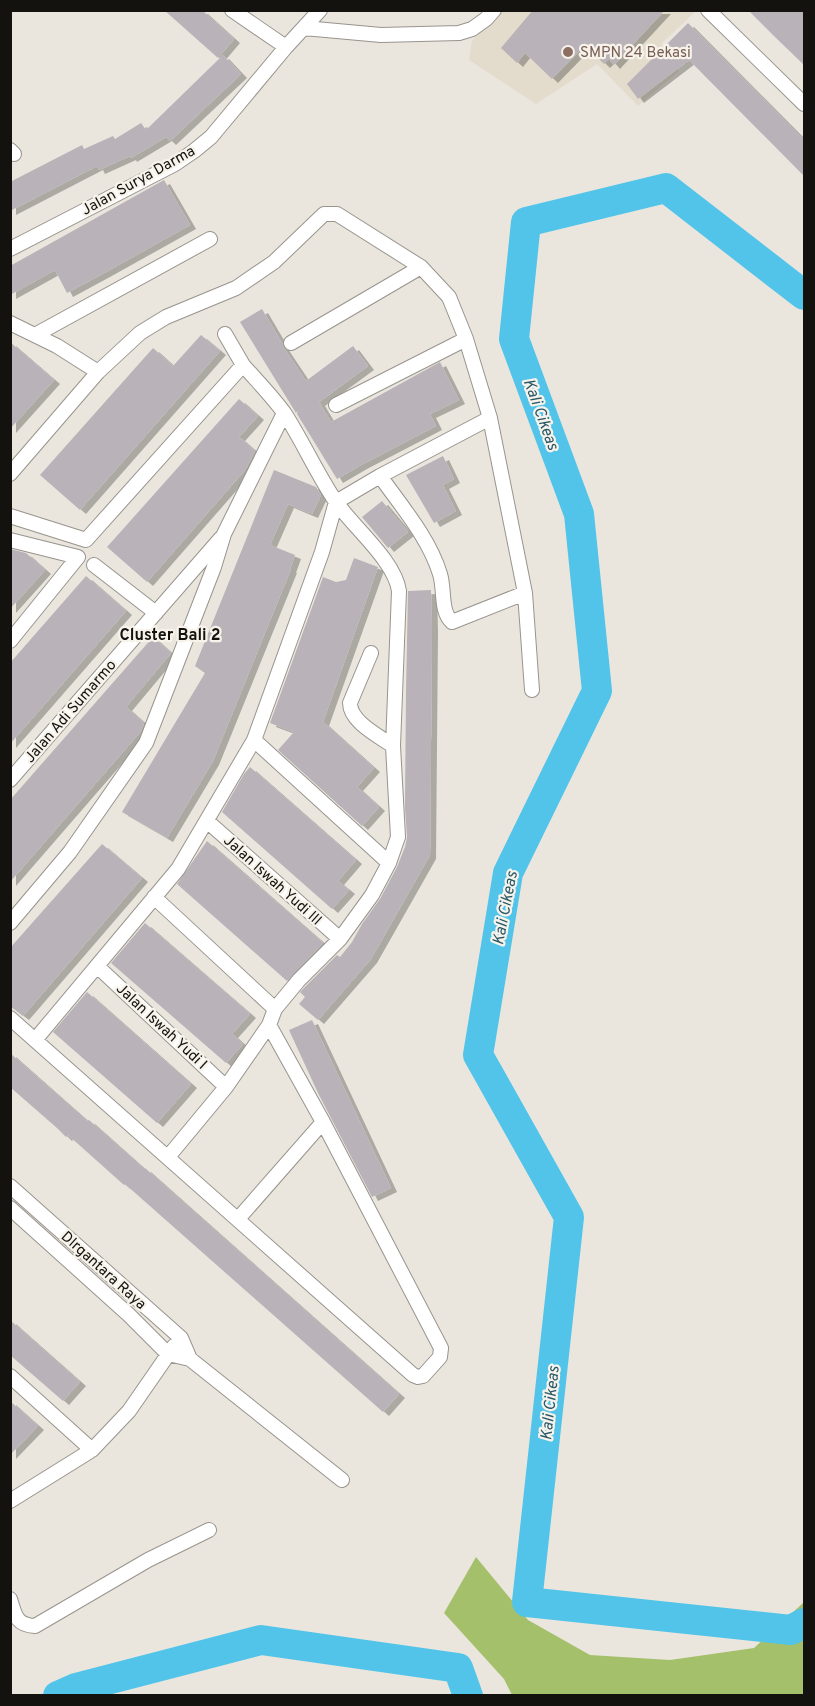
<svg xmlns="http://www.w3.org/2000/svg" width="815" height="1706" viewBox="0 0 815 1706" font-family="Overpass,sans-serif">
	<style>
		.built { fill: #e3dccc }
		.forest { fill: #a5c06b }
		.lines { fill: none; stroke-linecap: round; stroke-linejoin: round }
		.river { stroke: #52c4e9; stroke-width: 30 }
		.building { fill: #b9b2b8; filter: url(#shadow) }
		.street-casing { stroke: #98948d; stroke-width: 16 }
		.street { stroke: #fff; stroke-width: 14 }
		.education-dot { fill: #8d6e63; stroke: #f7f3eb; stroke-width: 2 }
		.labels { text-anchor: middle; stroke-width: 4.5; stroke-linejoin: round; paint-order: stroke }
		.education-label { font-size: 15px; fill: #785e54; stroke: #f7f3eb; text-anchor: start }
		.street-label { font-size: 15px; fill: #13120f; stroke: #f7f3eb }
		.water-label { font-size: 16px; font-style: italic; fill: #285868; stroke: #f7f3eb }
		.neighbourhood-label { font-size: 16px; font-weight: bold; fill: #13120f; stroke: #f7f3eb }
	</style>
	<defs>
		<filter id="shadow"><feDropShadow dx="6" dy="4" stdDeviation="0" flood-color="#0004"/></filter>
	</defs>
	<rect width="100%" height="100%" fill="#eae6de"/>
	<path class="built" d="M693,10L695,12L661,44L679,71L638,106L597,64L536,104L469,60L472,41L499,11Z"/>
	<path class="forest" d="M476,1557L528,1620L590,1655L670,1660L754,1648L803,1603H804V1695H512L504,1679L444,1613Z"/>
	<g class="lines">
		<path class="river" d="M804,295L666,188L526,222L514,339L579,514L597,691L508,873L478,1055L569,1217L527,1602L791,1630L804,1623
			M58,1696L76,1688L261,1640L458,1668L468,1696"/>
	</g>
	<path class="building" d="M164,10H202L234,39L218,58Z
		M533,10H665L614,65L609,59L604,64L585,45L552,79L525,53L517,63L501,48Z
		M748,10H804V65L776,38Z
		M688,23L804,140V176L689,60L638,99L627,84Z
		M223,55L241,74L170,141L166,137L131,158L130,156L99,170L97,166L10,211V182L82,145L84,149L113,136L115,139L141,123L146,130Z
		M164,180L190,225L104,273L67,293L55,270L10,295V266Z
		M262,309L282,343L284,348L306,381L353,346L368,366L319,402L331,422L440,362L459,400L430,414L436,426L361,465L337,479L297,414L298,411L296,413L240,322Z
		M201,335L220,351L80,510L40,475L153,348L173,366Z
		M10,342L54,380L10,429Z
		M239,399L258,416L239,437L255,451L245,470L147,582L107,547Z
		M443,456L454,479L443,485L456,511L434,523L406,475Z
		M274,470L316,487L321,495L312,514L288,504L270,545L295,555L290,569H291L213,761L167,838L122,812L205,673L195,666Z
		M382,501L408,532L388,548L362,517Z
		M10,549L26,553L45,570L10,609Z
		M354,558L378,567L323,722L374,768L357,787L379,807L362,826L278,750L294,732L270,723L323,577L336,582L346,580Z
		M86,576L126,611L10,744V663Z
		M431,590L432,627L430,855L371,959L318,1020L299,1004L305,997L300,992L337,955L340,957L352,942L362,924L380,899L397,867L405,847L407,837L405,808L406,690L408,591Z
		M153,637L171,653L126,707L144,723L141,731L10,882V800Z
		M250,767L356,860L338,881L349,890L332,909L222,812L244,774Z
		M207,841L323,943L287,981L177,884Z
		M102,844L142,878L23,1016L10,1006V948Z
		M145,923L250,1014L232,1034L243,1044L226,1063L111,963Z
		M87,992L191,1084L157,1123L53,1032Z
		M312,1020L391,1188L372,1197L318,1093L289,1030Z
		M10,1053L87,1121L89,1120L144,1169L145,1168L399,1394L383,1412L125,1184L124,1185L68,1135L66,1137L57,1128L10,1087Z
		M10,1320L80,1382L63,1401L10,1355Z
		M10,1401L38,1426L10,1455Z"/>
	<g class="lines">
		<g class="street-casing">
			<path id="street" d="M232,10L286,47
				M708,10L804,104
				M304,28L381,35L459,33L472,29L486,19L494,10
				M10,150L14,154
				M10,249L175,164L194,151L211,137L286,47L320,10
				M10,323L57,346L98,372
				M225,334L243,365
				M35,335L210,239
				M291,343L421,267
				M336,405L466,339
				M10,474L98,372L140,333L166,317L236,288L274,262L324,214H337L421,267L449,297L466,339L490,418L525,593L532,690
				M380,476C402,507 429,538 440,574C445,590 440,611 452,622L525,593
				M10,516L86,540L243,365C257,381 273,397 285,414C303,442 317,474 336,502C354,528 395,561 399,591L393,746L398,837L389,863L372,895L340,939L299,980L275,1009L269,1025L226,1087L168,1157
				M10,540L78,557L10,641
				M94,565L156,613
				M371,653L350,703C350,722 379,736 393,746
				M254,740L389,863
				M10,780L221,538
				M207,821L340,939
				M154,897L275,1009
				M10,923L70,852L146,743L214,567L224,534L284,413
				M97,966L226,1087
				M10,1018L413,1375L418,1377L423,1376L440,1357L441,1348L323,1122L269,1025
				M35,1040L178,869L254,740L322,552L336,502L380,476L490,418
				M10,1186L181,1338L190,1359L168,1354L129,1315L10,1208
				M238,1219L323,1122
				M190,1359L342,1480
				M10,1376L92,1450
				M10,1501L92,1450L129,1411L174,1346
				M10,1599C15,1615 16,1625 35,1626L148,1560L209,1530"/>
		</g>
		<use href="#street" class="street"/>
	</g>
	<circle class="education-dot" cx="568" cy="52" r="6"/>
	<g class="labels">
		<g class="education-label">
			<text x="580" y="57">SMPN 24 Bekasi</text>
		</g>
		<g class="street-label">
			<text transform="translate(138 180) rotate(-29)" y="5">Jalan Surya Darma</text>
			<text transform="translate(70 711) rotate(-49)" y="5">Jalan Adi Sumarmo</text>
			<text transform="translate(273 880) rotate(42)" y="5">Jalan Iswah Yudi III</text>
			<text transform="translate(162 1026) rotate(43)" y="5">Jalan Iswah Yudi I</text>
			<text transform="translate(104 1270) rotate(42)" y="5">DIrgantara Raya</text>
		</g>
		<g class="water-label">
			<text transform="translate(542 414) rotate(70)" y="6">Kali Cikeas</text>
			<text transform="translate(504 908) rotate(-79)" y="6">Kali Cikeas</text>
			<text transform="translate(549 1403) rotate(-84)" y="6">Kali Cikeas</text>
		</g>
		<g class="neighbourhood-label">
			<text x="170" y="640">Cluster Bali 2</text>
		</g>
	</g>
	<rect width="815" height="1706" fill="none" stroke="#13120f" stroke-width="24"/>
</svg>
